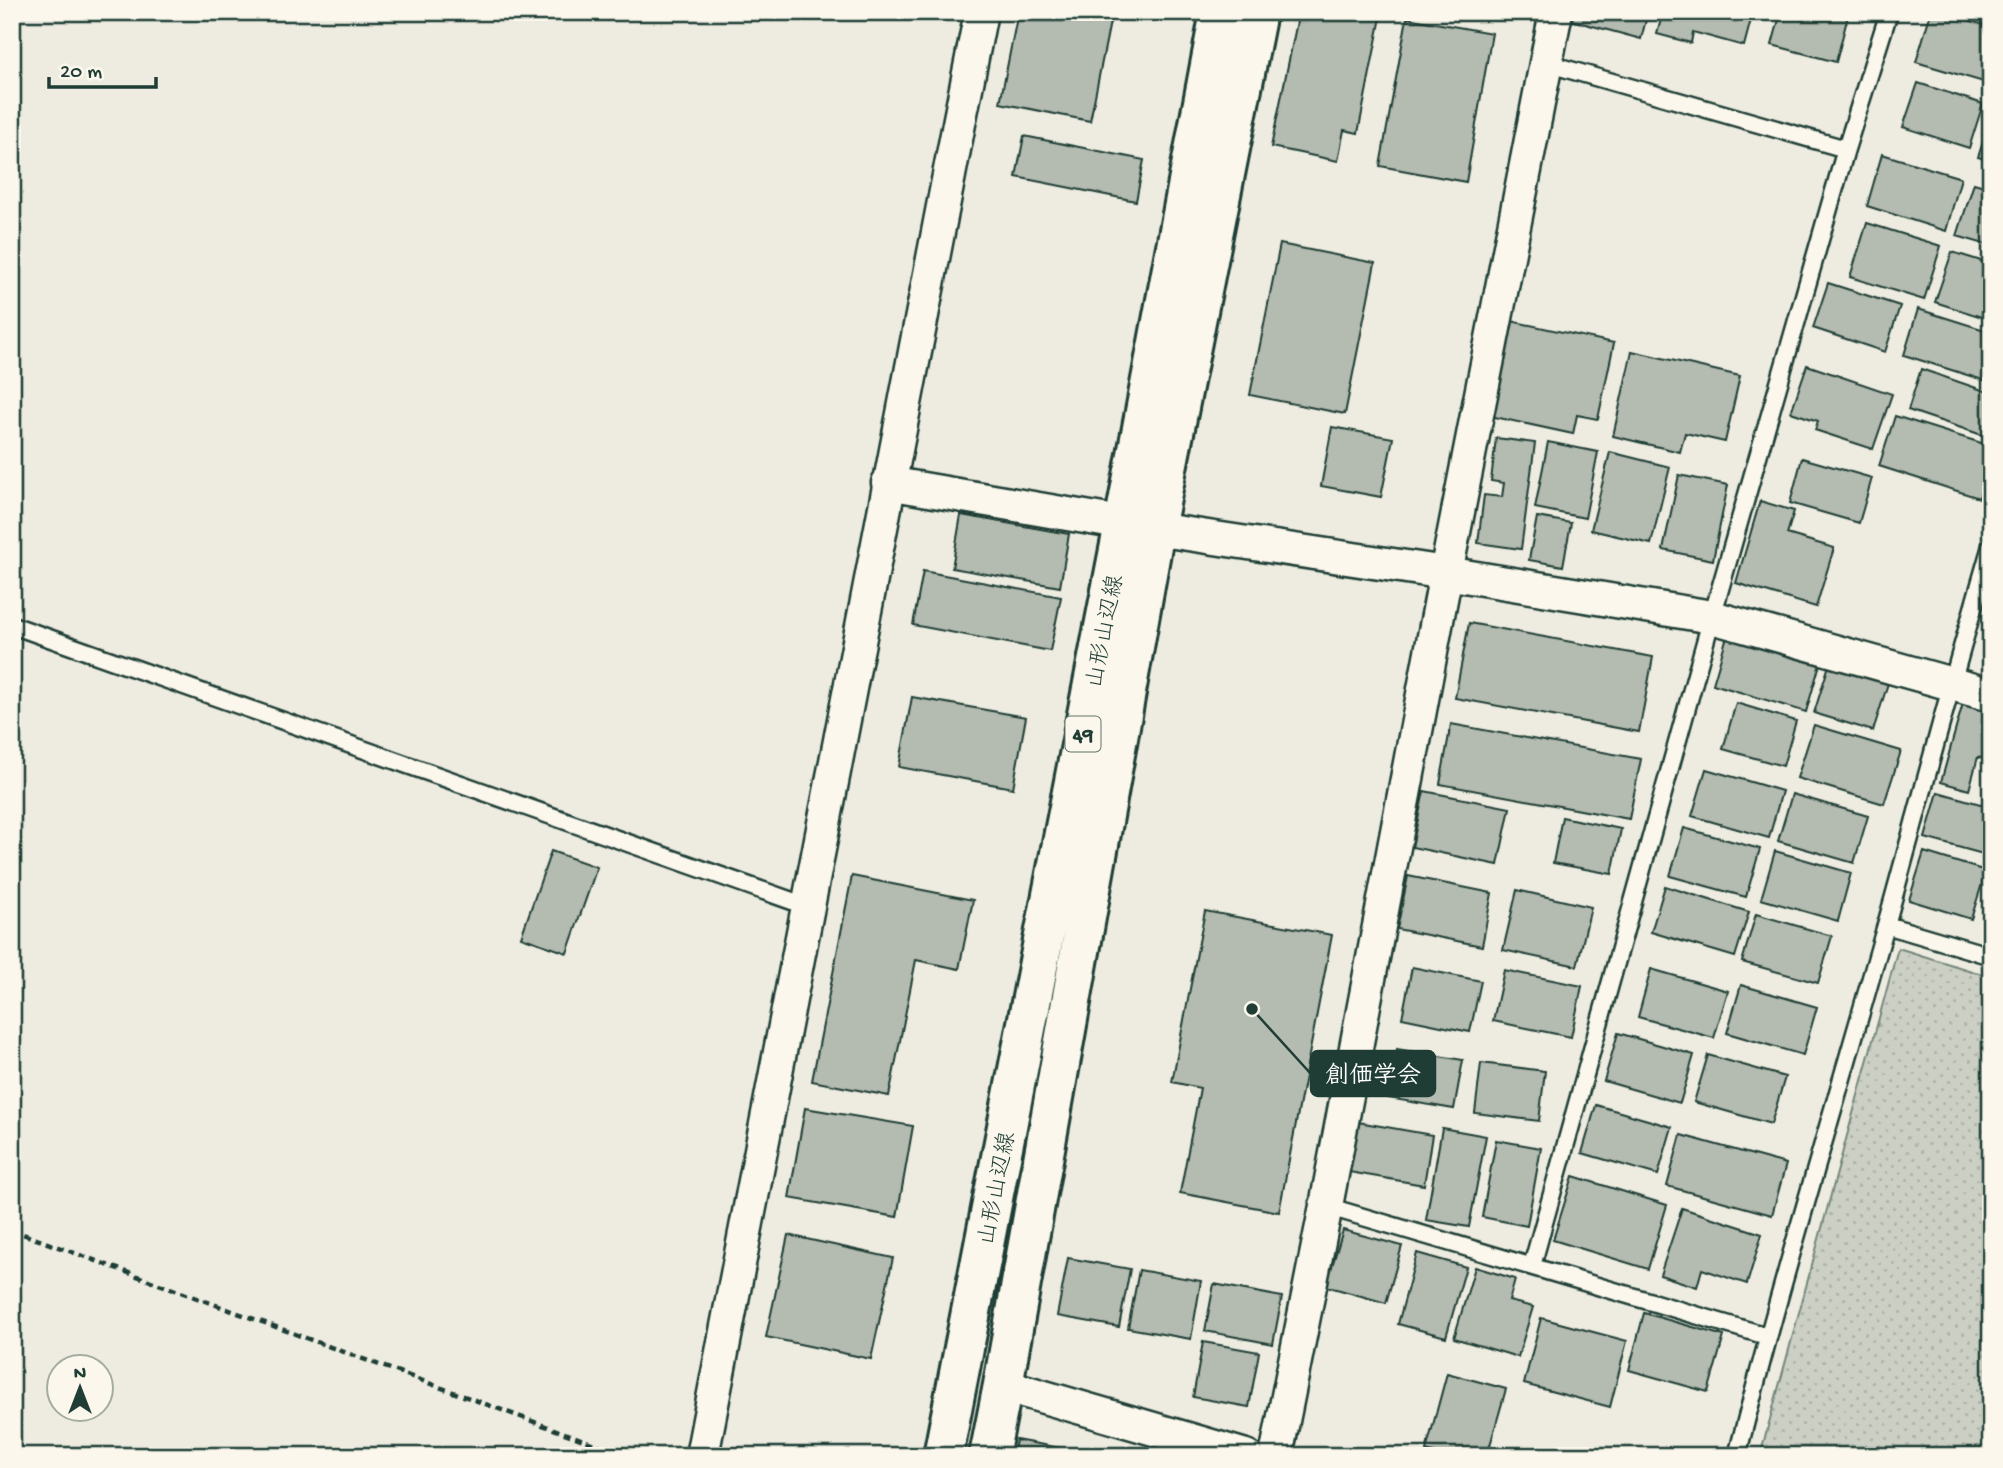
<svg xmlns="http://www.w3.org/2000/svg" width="2003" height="1468" viewBox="0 0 2003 1468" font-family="'Gochi Hand','Klee One',sans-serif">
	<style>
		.park { fill: url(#park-dots); stroke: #75867c; stroke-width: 2 }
		.building { fill: #b4bbb0; stroke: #1f3d34; stroke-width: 2 }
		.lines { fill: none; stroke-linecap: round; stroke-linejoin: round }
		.service-casing { stroke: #1f3d34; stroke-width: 21 }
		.minor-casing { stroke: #1f3d34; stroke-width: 37 }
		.primary-casing { stroke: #1f3d34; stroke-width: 44 }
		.path { stroke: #1f3d34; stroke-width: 4.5; stroke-dasharray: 7 5; stroke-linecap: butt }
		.service { stroke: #fbf7ec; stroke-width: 16 }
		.minor { stroke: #fbf7ec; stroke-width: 32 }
		.primary { stroke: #fbf7ec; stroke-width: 38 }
		.labels { text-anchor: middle; stroke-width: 6; stroke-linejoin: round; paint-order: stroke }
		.shield { fill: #fbf7ec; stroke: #61756b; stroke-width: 2 }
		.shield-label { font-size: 21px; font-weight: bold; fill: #1f3d34 }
		.street-label { font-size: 23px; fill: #1f3d34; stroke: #fbf7ec }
		.leader { fill: none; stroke: #1f3d34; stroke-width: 2.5 }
		.callout-dot { fill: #1f3d34; stroke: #fbf7ec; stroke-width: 2.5 }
		.callout { fill: #1f3d34; stroke: #1f3d34; stroke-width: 2.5 }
		.callout-label { font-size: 24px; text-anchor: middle; font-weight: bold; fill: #fff }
	</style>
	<defs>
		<pattern id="park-dots" width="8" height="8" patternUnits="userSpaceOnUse" patternTransform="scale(1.75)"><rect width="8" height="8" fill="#cbcfc4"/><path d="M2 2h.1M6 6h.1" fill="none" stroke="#aeb3a9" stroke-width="1.8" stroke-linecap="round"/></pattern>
	</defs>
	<rect width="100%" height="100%" fill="#eeece1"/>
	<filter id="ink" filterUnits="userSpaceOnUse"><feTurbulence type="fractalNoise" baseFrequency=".0143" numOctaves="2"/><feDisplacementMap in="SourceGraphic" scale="14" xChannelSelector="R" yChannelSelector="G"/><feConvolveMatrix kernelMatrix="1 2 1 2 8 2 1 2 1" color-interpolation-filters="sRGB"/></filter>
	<g filter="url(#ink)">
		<path class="park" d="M1898,948L1991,977V1456H1760Z"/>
		<path class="building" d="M1018,12H1112L1090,121L1000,103Z
			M1299,12H1382L1358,133L1344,130L1338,161L1271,147Z
			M1569,12H1648L1641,39L1567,19Z
			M1663,12H1753L1744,46L1693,32L1691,43L1657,34Z
			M1781,12H1849L1836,62L1772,45Z
			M1931,12H1942L1991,27V71L1987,83L1916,62Z
			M1407,18L1492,33L1466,182L1380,166Z
			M1918,83L1983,104L1969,148L1903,127Z
			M1991,118V161L1978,157Z
			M1024,136L1144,160L1136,201L1016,177Z
			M1882,154L1961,178L1946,231L1867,206Z
			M1974,183L1991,188V246L1957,236Z
			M1867,223L1941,246L1924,300L1850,277Z
			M1280,244L1375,263L1345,414L1250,395Z
			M1952,252L1991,264V320L1935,302Z
			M1828,283L1900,306L1885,352L1813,328Z
			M1918,309L1991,332V367L1986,381L1904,355Z
			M1511,321L1614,343L1598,419L1577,415L1573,434L1490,416Z
			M1632,351L1740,376L1725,442L1685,433L1680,452L1613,436Z
			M1807,365L1892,394L1873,449L1815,430L1818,421L1791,412Z
			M1921,369L1991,393V438L1908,410Z
			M1895,416L1991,446V460L1979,498L1879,466Z
			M1332,427L1393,438L1381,497L1321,486Z
			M1496,438L1535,443L1521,549L1478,543L1484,495L1502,497L1504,483L1491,481Z
			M1548,442L1598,452L1585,518L1535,508Z
			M1610,452L1670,467L1651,544L1591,530Z
			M1802,458L1872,478L1859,523L1790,503Z
			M1679,475L1728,485L1713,560L1663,550Z
			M1760,501L1794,511L1787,534L1834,548L1816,607L1736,583Z
			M961,515L1069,534L1060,587L952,568Z
			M1537,517L1571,523L1563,566L1529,560Z
			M923,571L1061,597L1050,651L913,625Z
			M1991,611V645L1982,642Z
			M1469,623L1653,657L1639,732L1455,698Z
			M1727,636L1820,664L1806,712L1713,684Z
			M1830,662L1889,680L1873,731L1814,713Z
			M912,697L1026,717L1013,788L899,767Z
			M1736,703L1796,721L1783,766L1723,749Z
			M1963,703L1991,711V761L1978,757L1969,790L1941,782Z
			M1451,724L1641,759L1629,819L1440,784Z
			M1814,725L1901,751L1884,804L1797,778Z
			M1706,769L1782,791L1769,838L1692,816Z
			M1424,791L1510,808L1498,865L1412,847Z
			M1938,792L1991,807V825L1983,854L1925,838Z
			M1792,794L1868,816L1854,863L1778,841Z
			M1562,817L1621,829L1612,874L1553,863Z
			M1684,828L1760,849L1746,897L1670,876Z
			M551,851L597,867L567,953L521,937Z
			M1775,851L1851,873L1838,921L1761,899Z
			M1924,852L1986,871L1971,919L1909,900Z
			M852,876L973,900L959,969L916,960L889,1096L812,1081Z
			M1408,876L1492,893L1482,946L1397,929Z
			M1665,886L1749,912L1735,957L1651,932Z
			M1517,890L1591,907L1577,966L1503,950Z
			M1205,911L1332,935L1279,1212L1180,1193L1200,1088L1172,1082Z
			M1756,914L1832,936L1818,983L1742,962Z
			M1412,967L1481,981L1470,1032L1402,1018Z
			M1651,969L1728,991L1714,1038L1638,1017Z
			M1504,970L1582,986L1571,1037L1493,1021Z
			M1741,985L1817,1007L1803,1055L1727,1033Z
			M1618,1033L1694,1055L1680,1103L1604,1081Z
			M1397,1049L1463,1060L1454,1109L1388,1098Z
			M1708,1055L1785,1077L1771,1124L1694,1102Z
			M1481,1063L1545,1071L1539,1121L1475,1113Z
			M1596,1105L1672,1127L1658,1175L1582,1153Z
			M805,1108L913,1126L897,1217L789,1198Z
			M1358,1122L1432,1135L1424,1185L1349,1172Z
			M1442,1128L1486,1136L1469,1227L1426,1220Z
			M1681,1135L1786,1164L1772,1215L1667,1186Z
			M1496,1140L1541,1148L1527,1226L1482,1217Z
			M1573,1176L1667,1205L1648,1269L1553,1240Z
			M1682,1208L1762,1234L1747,1284L1702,1269L1697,1287L1660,1275Z
			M1343,1230L1402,1246L1386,1303L1326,1286Z
			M788,1235L893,1258L871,1359L766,1337Z
			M1417,1253L1466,1267L1446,1337L1398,1324Z
			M1068,1258L1130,1269L1119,1327L1057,1316Z
			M1475,1267L1515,1279L1509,1301L1533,1307L1518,1357L1454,1338Z
			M1139,1270L1201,1281L1191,1339L1128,1328Z
			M1214,1284L1282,1297L1273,1344L1205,1331Z
			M1644,1313L1724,1336L1708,1392L1629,1370Z
			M1541,1318L1627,1341L1610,1407L1524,1384Z
			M1203,1342L1259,1352L1249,1407L1193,1397Z
			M1447,1373L1506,1389L1487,1456H1444L1426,1451Z
			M1016,1440L1105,1456H1013Z
			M1156,1449L1181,1456H1154Z"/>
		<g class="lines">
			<g class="service-casing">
				<path id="service" d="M1546,63L1846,149
					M12,625L809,907
					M1886,925L1991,956
					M1326,1206L1767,1336
					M1532,1266L1712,617L1846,149L1889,12
					M1737,1456C1782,1278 1836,1102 1886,925C1921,799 1954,672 1991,546"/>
			</g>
			<g class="minor-casing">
				<path id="minor" d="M888,483L1155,529L1446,573L1712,617L1991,695
					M1003,1385L1246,1456
					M702,1456C796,975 886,493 981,12
					M1276,1456L1326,1206L1446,573L1556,12"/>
			</g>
			<g class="primary-casing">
				<path id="primary" d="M943,1456L1124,524L1220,12
					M989,1456L1003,1385L1155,529L1257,12"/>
			</g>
			<path class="path" d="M12,1230L627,1456"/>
			<use href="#service" class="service"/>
			<use href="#minor" class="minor"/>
			<use href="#primary" class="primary"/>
		</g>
	</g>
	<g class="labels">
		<rect class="shield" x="1065.5" y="716.5" width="35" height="35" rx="5"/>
		<g class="shield-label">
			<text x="1083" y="741">49</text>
		</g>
		<g class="street-label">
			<text transform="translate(1103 631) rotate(-79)" y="8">山形山辺線</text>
			<text transform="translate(995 1188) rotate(-79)" y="8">山形山辺線</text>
		</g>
	</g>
	<path class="leader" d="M1252 1009L1311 1074"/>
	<circle class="callout-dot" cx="1252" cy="1009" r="7"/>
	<rect class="callout" x="1311" y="1051" width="124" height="45" rx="7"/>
	<g class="callout-label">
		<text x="1373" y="1082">創価学会</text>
	</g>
	<rect width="2003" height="1468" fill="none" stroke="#fbf7ec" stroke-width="42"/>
	<rect x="21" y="21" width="1961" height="1426" fill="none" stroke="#1f3d34" stroke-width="2.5" filter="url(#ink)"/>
	<g transform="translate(80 1388)"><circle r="33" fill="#fbf7ec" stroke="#a3ada2" stroke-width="2"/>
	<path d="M0-5L12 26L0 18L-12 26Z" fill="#1f3d34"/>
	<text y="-10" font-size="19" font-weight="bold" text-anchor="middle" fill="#1f3d34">N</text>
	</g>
	<path d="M49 77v10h107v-10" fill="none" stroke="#1f3d34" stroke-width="3.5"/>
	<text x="60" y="77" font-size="21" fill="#1f3d34" stroke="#fbf7ec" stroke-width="5" paint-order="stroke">20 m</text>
</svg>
